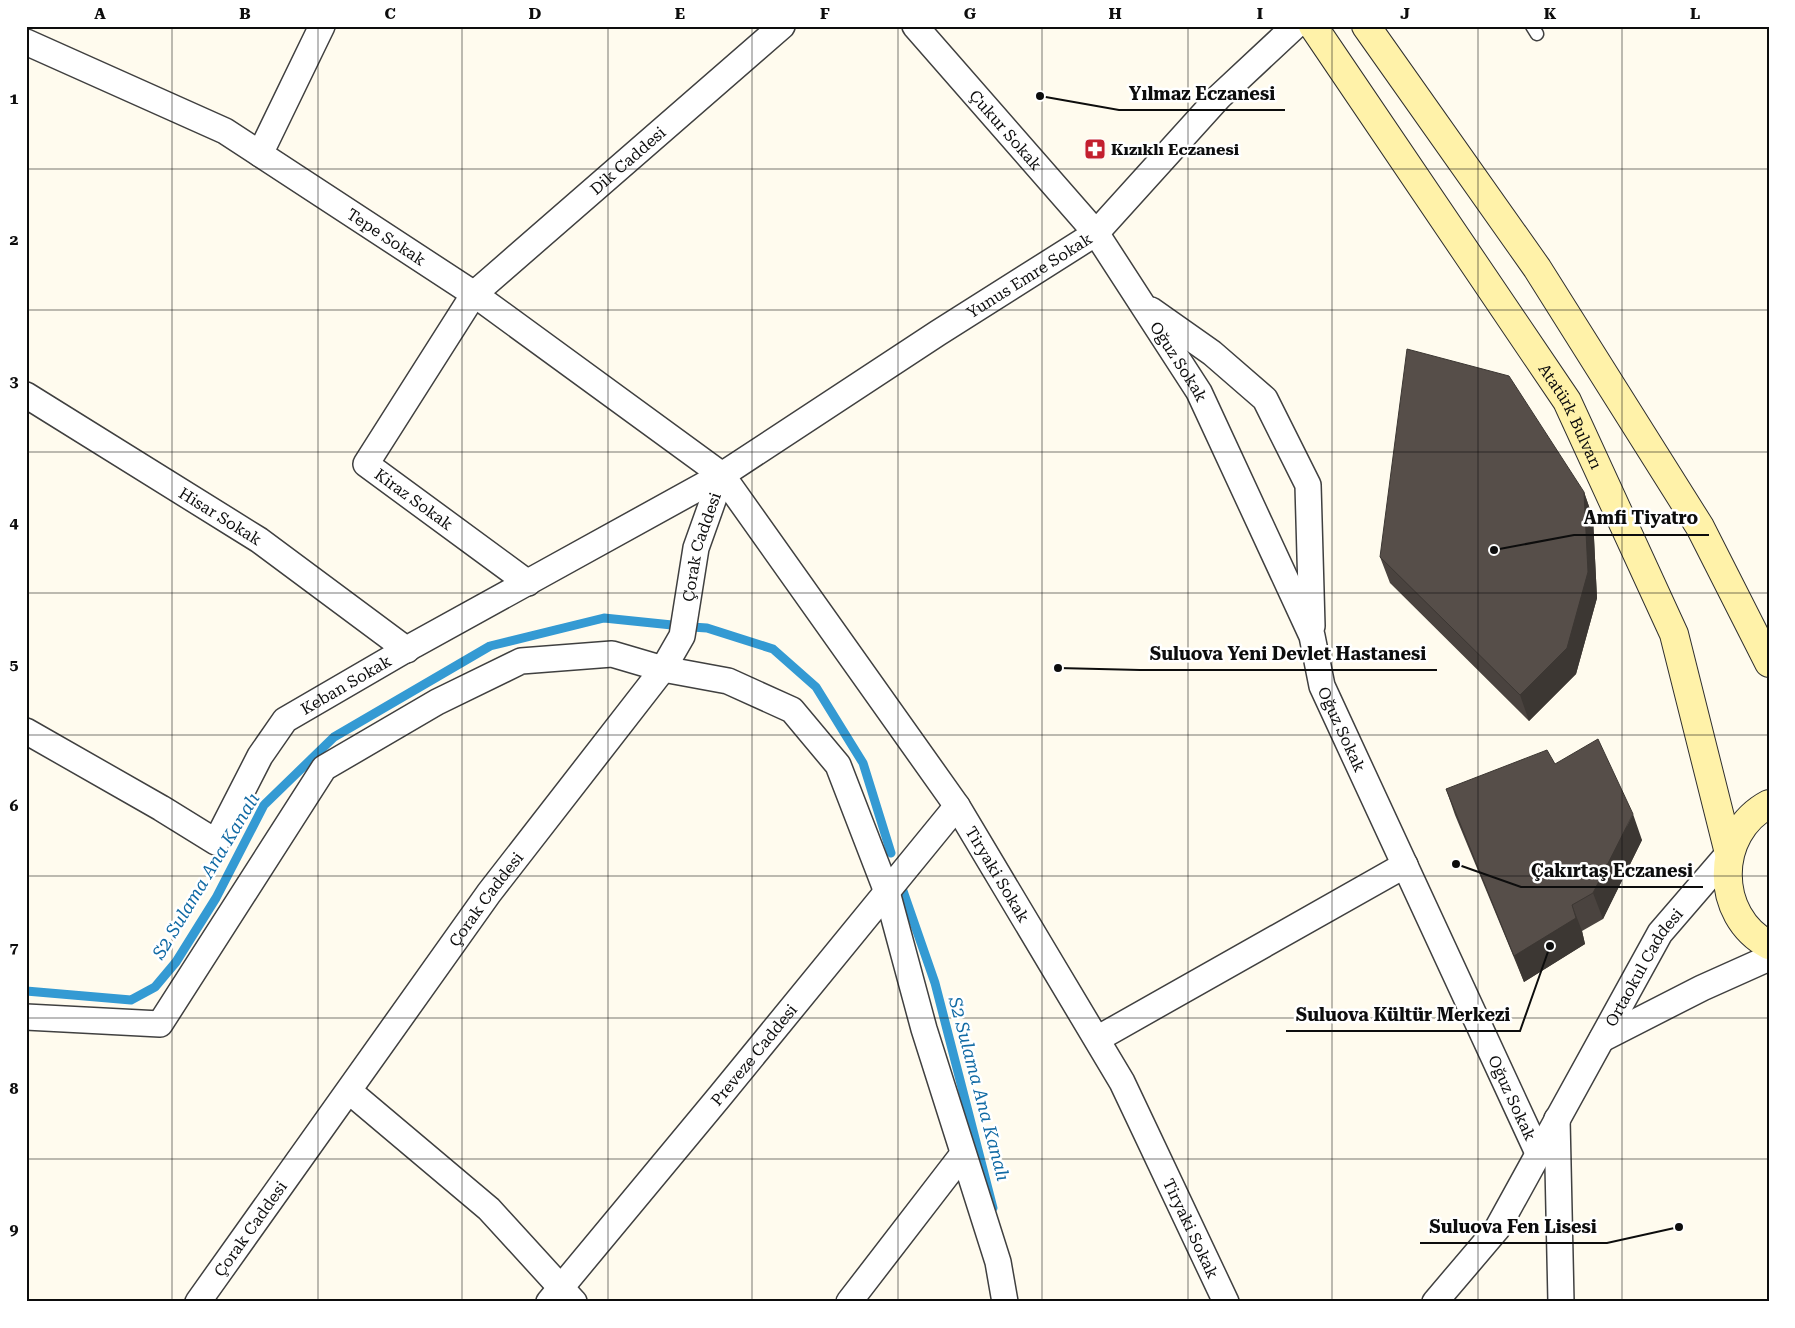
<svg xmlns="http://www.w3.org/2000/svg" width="1795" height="1328" viewBox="0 0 1795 1328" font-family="'Roboto Serif',serif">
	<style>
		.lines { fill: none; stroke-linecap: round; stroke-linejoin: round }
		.stream { stroke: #349ad3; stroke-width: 9 }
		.service-casing { stroke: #404040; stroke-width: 15 }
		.minor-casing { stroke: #404040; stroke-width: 28 }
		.secondary-casing { stroke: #2f2f2f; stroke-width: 30 }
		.service { stroke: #fff; stroke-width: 12 }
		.minor { stroke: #fff; stroke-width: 25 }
		.secondary { stroke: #fff2a9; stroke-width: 28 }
		.wall { fill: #4a433f }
		.shaded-wall { fill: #3c3733 }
		.building { fill: #564e49; stroke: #3c3733 }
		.grid { fill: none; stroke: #0d0d0d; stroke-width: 1; stroke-opacity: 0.55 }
		.labels { text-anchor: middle; stroke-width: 5; stroke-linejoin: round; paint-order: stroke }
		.street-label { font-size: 16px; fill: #0d0d0d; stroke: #fff }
		.poi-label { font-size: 16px; font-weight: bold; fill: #0d0d0d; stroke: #fff; text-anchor: start }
		.water-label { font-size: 18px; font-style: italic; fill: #116aa4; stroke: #fff }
		.leader { fill: none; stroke: #0d0d0d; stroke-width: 2 }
		.callout-dot { fill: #0d0d0d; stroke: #fff; stroke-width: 2 }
		.callout-label { font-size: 18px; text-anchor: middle; font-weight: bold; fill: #0d0d0d; stroke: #fff; stroke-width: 5; stroke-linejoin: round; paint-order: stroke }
		.neatline { fill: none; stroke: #0d0d0d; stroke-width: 2 }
		.grid-label { font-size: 16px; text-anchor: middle; font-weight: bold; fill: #0d0d0d }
	</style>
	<rect width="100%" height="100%" fill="#fffbee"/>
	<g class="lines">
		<path class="stream" d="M692,627L707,628L773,649L816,687L863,763L891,853
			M902,888L935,983L993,1208
			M26,991L131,1000L155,987L176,962L216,898L264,805L334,737L490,646L604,618L672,625"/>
		<g class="service-casing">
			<path id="service" d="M1532,26L1537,34"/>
		</g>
		<g class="minor-casing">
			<g id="minor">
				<path id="s1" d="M915,26L1096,233L1199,392L1312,636L1322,686L1538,1153"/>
				<path id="s2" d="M26,42L225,131L474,294L722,475L957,806L1122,1082L1226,1302"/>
				<path d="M260,154L322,26"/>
				<path d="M1151,310L1212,353L1265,399L1308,485L1312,626"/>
				<path id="s3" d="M26,395L259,540L407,650"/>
				<path id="s4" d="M528,583L366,464L474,294L782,26"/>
				<path id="s5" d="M26,731L161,808L216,842L260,756L285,720L414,645L722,475L938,333L1096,233L1219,97L1295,26"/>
				<path d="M26,1017L160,1024L324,768L437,702L521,661L612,654L663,669L728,681L792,710L838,765L887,892L924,1029L998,1262L1005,1302"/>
				<path d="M1097,1039L1405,865"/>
				<path d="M1602,1039L1702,988L1769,958"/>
				<path d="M349,1091L489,1209L574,1302"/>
				<path d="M1557,1119L1561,1302"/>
				<path id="s6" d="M198,1302L489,893L663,669L682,636L696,548L722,475"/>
				<path id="s7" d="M549,1302L720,1096L957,806"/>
				<path d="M849,1302L963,1154"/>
				<path id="s8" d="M1435,1302L1497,1229L1660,933L1729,853"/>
			</g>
		</g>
		<g class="secondary-casing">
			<g id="secondary">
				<path id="s9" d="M1313,26L1567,401L1674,634L1729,853"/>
				<path d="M1366,26L1537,268L1700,527L1769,663"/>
				<path d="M1769,804C1714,833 1714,916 1769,945"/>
			</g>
		</g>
		<use href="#service" class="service"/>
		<use href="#minor" class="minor"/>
		<use href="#secondary" class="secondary"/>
	</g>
	<path class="wall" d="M1584,492L1593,518L1597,598L1576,674L1529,721L1390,583L1380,557Z
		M1555,764L1642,840L1603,919L1582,931L1585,944L1524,982L1455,815L1446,789Z"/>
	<path class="shaded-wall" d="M1584,492L1593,518L1597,598L1576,674L1529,721L1520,695Z
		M1633,814L1642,840L1603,919L1593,893Z
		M1572,905L1582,931L1585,944L1524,982L1514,956Z"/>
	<path class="building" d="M1407,349L1509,376L1584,492L1588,572L1567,648L1520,695L1380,557Z
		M1598,739L1633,814L1593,893L1572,905L1576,918L1514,956L1446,789L1547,750L1555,764Z"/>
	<path class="grid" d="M172,26V1302M318,26V1302M462,26V1302M608,26V1302M752,26V1302M898,26V1302M1042,26V1302M1188,26V1302M1332,26V1302M1478,26V1302M1622,26V1302M26,169H1769M26,310H1769M26,452H1769M26,593H1769M26,735H1769M26,876H1769M26,1018H1769M26,1159H1769"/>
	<defs>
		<g id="pharmacy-square" transform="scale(1.125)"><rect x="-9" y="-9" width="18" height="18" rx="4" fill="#c31f2e" stroke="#fff"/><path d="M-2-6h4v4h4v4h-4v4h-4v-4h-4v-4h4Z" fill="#fff"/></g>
	</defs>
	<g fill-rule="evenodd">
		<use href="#pharmacy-square" x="1095" y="149"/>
	</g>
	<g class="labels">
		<g class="street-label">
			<text dy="6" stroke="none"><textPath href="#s1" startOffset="138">Çukur Sokak</textPath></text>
			<text dy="6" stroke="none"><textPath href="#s4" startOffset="606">Dik Caddesi</textPath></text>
			<text dy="6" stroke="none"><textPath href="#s2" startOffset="411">Tepe Sokak</textPath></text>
			<text dy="6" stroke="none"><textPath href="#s5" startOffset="1228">Yunus Emre Sokak</textPath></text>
			<text dy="6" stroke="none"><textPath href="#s1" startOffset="428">Oğuz Sokak</textPath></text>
			<text dy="6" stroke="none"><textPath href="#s9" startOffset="468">Atatürk Bulvarı</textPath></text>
			<text transform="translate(414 499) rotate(36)" y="6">Kiraz Sokak</text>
			<text dy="6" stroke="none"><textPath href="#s3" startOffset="229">Hisar Sokak</textPath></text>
			<text dy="6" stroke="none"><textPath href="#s6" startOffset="915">Çorak Caddesi</textPath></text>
			<text dy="6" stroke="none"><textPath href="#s5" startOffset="431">Keban Sokak</textPath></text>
			<text dy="6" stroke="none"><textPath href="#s1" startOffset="832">Oğuz Sokak</textPath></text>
			<text dy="6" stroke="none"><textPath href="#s2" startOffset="1308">Tiryaki Sokak</textPath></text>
			<text dy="6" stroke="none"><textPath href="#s6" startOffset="495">Çorak Caddesi</textPath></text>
			<text dy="6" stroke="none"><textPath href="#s8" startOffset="396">Ortaokul Caddesi</textPath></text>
			<text dy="6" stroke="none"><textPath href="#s7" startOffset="321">Preveze Caddesi</textPath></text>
			<text dy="6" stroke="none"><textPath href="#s1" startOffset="1238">Oğuz Sokak</textPath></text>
			<text dy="6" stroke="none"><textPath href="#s6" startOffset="90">Çorak Caddesi</textPath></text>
			<text dy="6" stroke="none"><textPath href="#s2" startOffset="1712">Tiryaki Sokak</textPath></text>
		</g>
		<g class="poi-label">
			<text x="1111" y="155">Kızıklı Eczanesi</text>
		</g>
		<g class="water-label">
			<text transform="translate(206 876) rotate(-59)" y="6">S2 Sulama Ana Kanalı</text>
			<text transform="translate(979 1089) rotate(75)" y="6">S2 Sulama Ana Kanalı</text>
		</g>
	</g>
	<path class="leader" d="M1040 96L1119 110H1285M1494 550L1574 535H1709M1058 668L1140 670H1437M1456 864L1521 887H1703M1550 946L1520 1031H1286M1679 1227L1607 1243H1420"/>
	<g class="callout-dot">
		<circle cx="1040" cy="96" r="5"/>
		<circle cx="1494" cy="550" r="5"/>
		<circle cx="1058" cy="668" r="5"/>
		<circle cx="1456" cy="864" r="5"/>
		<circle cx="1550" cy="946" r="5"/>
		<circle cx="1679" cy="1227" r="5"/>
	</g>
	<g class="callout-label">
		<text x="1202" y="100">Yılmaz Eczanesi</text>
		<text x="1641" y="524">Amfi Tiyatro</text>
		<text x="1288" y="660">Suluova Yeni Devlet Hastanesi</text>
		<text x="1612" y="877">Çakırtaş Eczanesi</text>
		<text x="1403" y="1021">Suluova Kültür Merkezi</text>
		<text x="1513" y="1233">Suluova Fen Lisesi</text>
	</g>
	<rect width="1795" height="1328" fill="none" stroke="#ffffff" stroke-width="55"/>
	<rect x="28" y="28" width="1740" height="1272" class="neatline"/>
	<g class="grid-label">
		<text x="100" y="19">A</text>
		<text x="245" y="19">B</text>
		<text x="390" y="19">C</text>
		<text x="535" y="19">D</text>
		<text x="680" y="19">E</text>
		<text x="825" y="19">F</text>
		<text x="970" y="19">G</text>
		<text x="1115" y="19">H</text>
		<text x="1260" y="19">I</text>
		<text x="1405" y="19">J</text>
		<text x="1550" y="19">K</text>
		<text x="1695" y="19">L</text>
		<text x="14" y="104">1</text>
		<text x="14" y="245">2</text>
		<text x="14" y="387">3</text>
		<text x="14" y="528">4</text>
		<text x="14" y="670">5</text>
		<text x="14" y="811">6</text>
		<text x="14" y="953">7</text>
		<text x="14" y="1094">8</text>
		<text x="14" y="1235">9</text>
	</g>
</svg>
